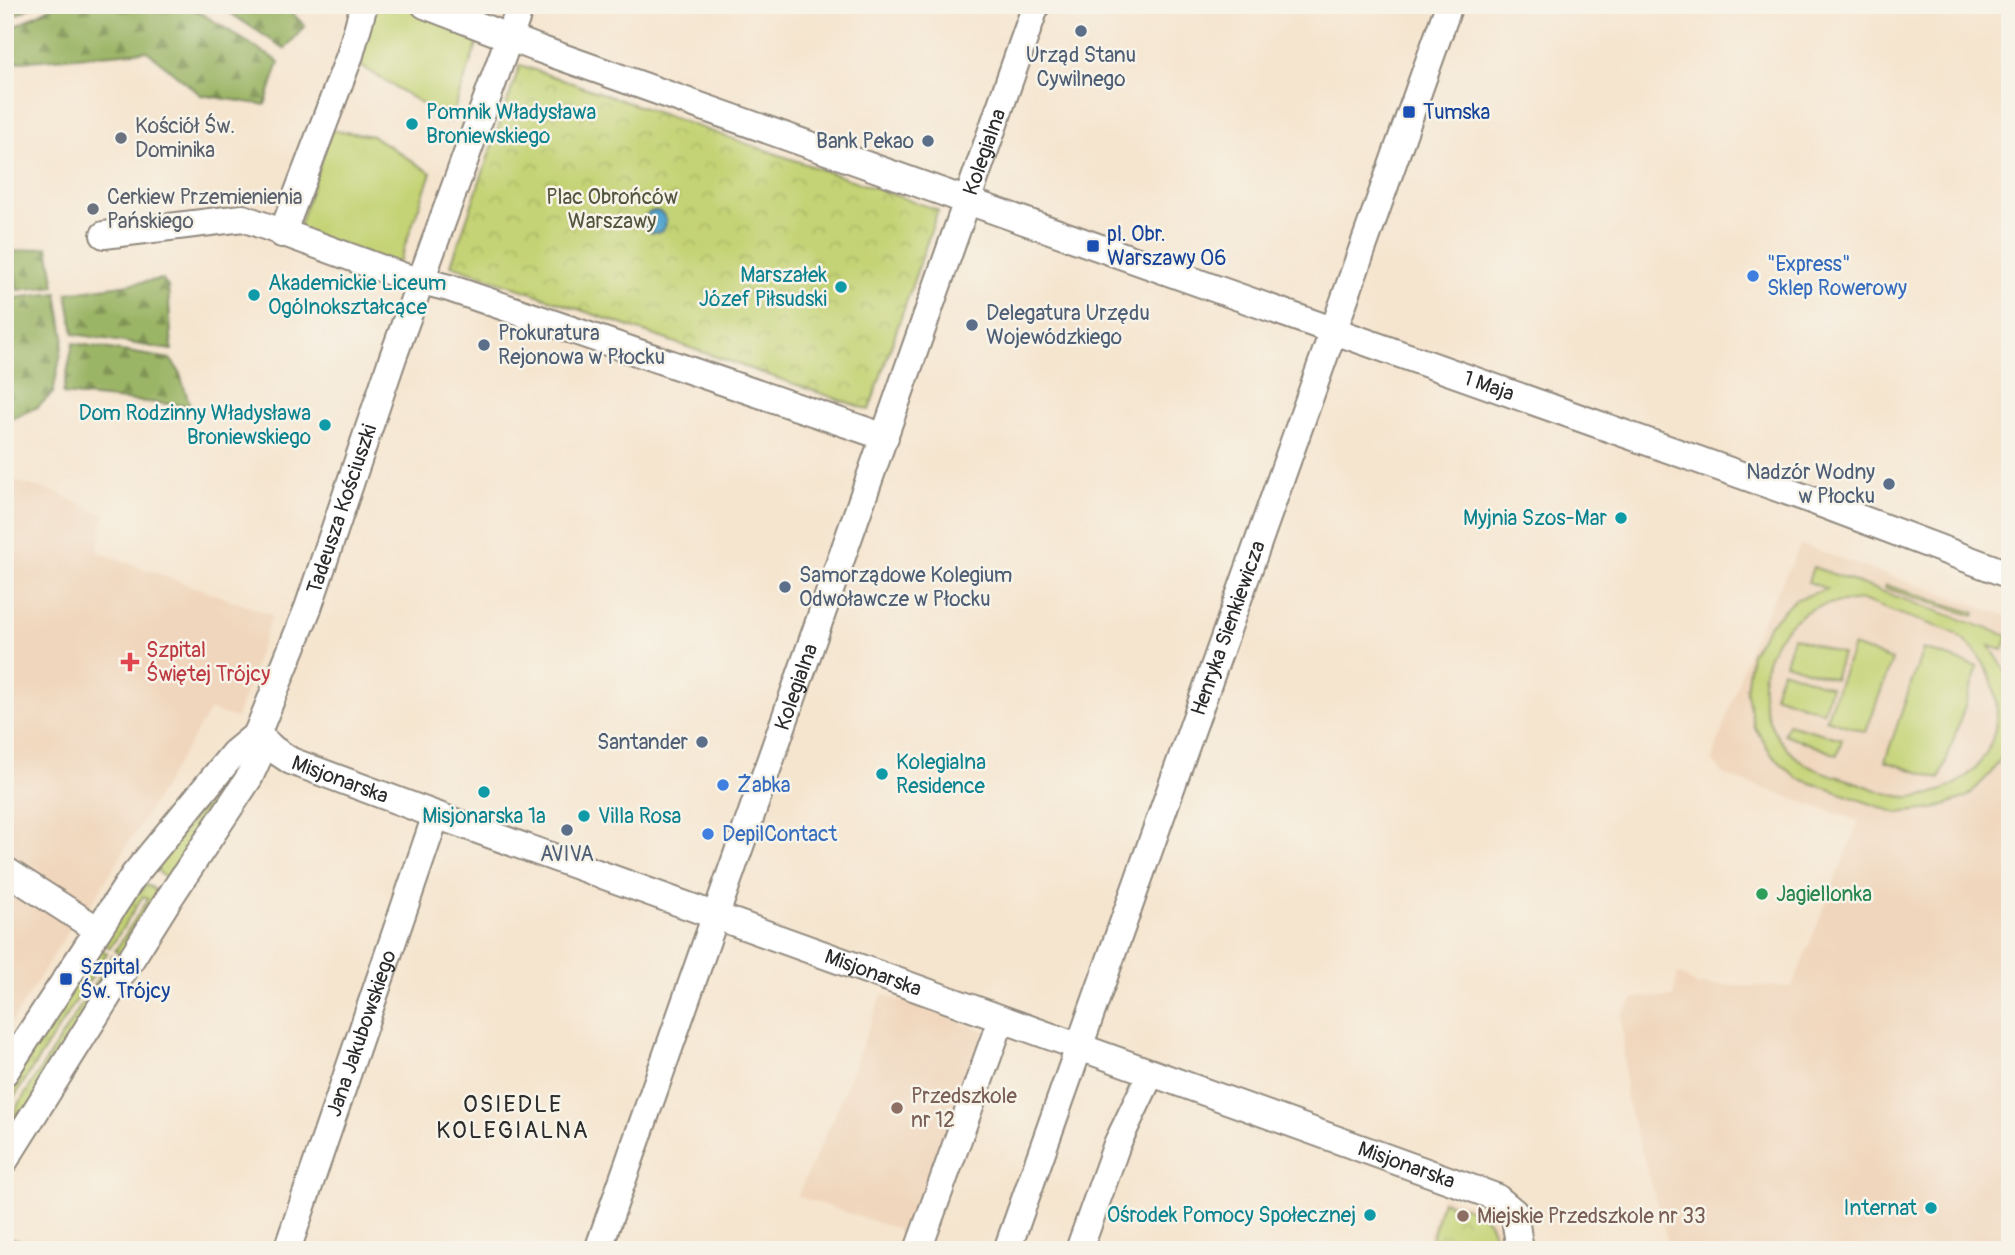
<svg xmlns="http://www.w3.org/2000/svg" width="2015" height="1255" viewBox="0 0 2015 1255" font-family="Pangolin,sans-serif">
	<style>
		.built { fill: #f0d6bc }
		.green { fill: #c4d375; stroke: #787f50; stroke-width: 2; fill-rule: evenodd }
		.forest { fill: url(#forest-firs); stroke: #637048; stroke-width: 2 }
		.park { fill: url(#park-crowns); stroke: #787f50; stroke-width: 2 }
		.water { fill: url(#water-ripples); stroke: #40697e; stroke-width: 2 }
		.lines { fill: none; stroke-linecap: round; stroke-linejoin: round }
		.minor-casing { stroke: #90887d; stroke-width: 30 }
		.minor { stroke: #fff; stroke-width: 26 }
		.service-dot { fill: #5c6f8a; stroke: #f7f3e8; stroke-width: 2.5 }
		.transit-dot { fill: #1a4fb4; stroke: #f7f3e8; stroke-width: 2.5 }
		.culture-dot { fill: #0f9aa8; stroke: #f7f3e8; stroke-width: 2.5 }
		.worship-dot { fill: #6b7280; stroke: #f7f3e8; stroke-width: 2.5 }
		.shop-dot { fill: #3f7fe0; stroke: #f7f3e8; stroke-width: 2.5 }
		.health-dot { fill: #e0444e; stroke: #f7f3e8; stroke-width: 2.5 }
		.leisure-dot { fill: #2e9e5b; stroke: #f7f3e8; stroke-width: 2.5 }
		.education-dot { fill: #8d6e63; stroke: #f7f3e8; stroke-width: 2.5 }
		.labels { text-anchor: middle; stroke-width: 5; stroke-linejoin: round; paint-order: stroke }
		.service-label { font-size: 21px; fill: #4e5e75; stroke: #f7f3e8; text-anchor: end }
		.culture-label { font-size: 21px; fill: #0d838f; stroke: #f7f3e8; text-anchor: end }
		.transit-label { font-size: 21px; fill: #164399; stroke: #f7f3e8; text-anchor: start }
		.worship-label { font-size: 21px; fill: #5b616d; stroke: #f7f3e8; text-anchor: start }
		.street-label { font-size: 21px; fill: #2b2b2b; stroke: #f7f3e8 }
		.park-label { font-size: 21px; fill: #51553e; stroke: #f7f3e8 }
		.shop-label { font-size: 21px; fill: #366cbe; stroke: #f7f3e8; text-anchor: start }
		.health-label { font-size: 21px; fill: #be3a42; stroke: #f7f3e8; text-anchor: start }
		.leisure-label { font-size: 21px; fill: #27864d; stroke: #f7f3e8; text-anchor: start }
		.education-label { font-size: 21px; fill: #785e54; stroke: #f7f3e8; text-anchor: start }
		.neighbourhood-label { font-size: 23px; letter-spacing: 2px; fill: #2b2b2b; stroke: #f7f3e8 }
	</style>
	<defs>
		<pattern id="forest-firs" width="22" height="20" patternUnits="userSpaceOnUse" patternTransform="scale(1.75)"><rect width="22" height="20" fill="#9bb566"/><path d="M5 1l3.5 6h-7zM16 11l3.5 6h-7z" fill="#7f9354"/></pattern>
		<pattern id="park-crowns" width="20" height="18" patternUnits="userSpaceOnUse" patternTransform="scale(1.75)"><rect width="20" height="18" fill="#c4d375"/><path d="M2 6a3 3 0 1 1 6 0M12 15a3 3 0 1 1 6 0" fill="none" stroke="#a9b565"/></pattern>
		<pattern id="water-ripples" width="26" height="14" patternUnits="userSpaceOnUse" patternTransform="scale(1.75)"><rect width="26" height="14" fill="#56a7d0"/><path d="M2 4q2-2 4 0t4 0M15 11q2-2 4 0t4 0" fill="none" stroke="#4788a9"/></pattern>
	</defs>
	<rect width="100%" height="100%" fill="#f7f3e8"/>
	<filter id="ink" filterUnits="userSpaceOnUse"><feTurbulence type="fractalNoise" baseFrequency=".0143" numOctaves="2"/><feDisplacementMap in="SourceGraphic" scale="14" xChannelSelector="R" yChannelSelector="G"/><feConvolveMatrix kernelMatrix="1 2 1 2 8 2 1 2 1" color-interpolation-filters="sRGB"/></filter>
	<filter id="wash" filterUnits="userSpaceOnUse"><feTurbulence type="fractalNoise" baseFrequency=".00686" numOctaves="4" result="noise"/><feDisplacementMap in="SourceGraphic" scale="28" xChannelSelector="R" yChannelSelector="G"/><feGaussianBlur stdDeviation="1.57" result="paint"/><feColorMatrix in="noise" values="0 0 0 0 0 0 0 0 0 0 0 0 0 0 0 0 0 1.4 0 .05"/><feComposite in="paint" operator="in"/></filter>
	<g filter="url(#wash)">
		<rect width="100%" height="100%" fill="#f5e5cf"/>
		<path class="built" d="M5,478L57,493L104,515L98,552L272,615L236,718L210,710L89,908L5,858Z
			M1801,545L2010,617V1250H1670L1626,1099L1622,1014L1635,998L1673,997L1678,973L1697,985L1792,987L1859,821L1724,775L1712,760L1752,641Z
			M5,885L71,927L5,1033Z
			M882,994L985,1031L912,1234L797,1196L834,1117Z
			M1441,1195L1485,1209L1499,1224L1502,1250H1424Z"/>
		<path class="green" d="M384,5H400L481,33L450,121L356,63L370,11Z
			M331,130L373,136L431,173L398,265L298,229Z
			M1813,567L2008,636L2003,650L1990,646L2006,672L2010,688V745L1990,774L1967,797L1933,809L1897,813L1797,778L1772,755L1754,726L1746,690L1751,653L1770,624L1794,600L1827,589L1808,582ZM1862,600C1884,608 1905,616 1927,623C1936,627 1949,629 1957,635C2015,676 2010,766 1940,791C1906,803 1890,795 1858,783C1842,777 1818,773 1804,763C1750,727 1749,653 1801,615C1817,603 1842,602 1862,600Z
			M1886,585L1975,613L1974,616L1885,588Z
			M1793,637L1842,654L1834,679L1785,663Z
			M1853,646L1892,660L1866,732L1826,719Z
			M1923,649L1978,667L1940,779L1885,761Z
			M1782,670L1831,687L1823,712L1774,695Z
			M1788,724L1842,739L1837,755L1784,734Z
			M249,755L170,880C162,876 156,872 156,862Z
			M5,1236L45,1250H5Z"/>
		<path class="forest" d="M18,5H34L5,21V11Z
			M55,5H188L279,62L265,105L201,95L147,51L5,63V32Z
			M218,5H284L305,26L285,49Z
			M48,247L55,286L17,290L12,252Z
			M163,279L168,287L172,350L74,334L67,293Z
			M57,293L64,337L53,393L38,407L5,421V343L15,298Z
			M73,343L170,359L179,371L190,406L63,394Z"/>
		<path class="park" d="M520,65L938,210L869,410L451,265Z
			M144,884L153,888L160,898L126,958L115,951L148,899L143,896L110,948L100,941Z
			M96,946L107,953L5,1111V1088Z
			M112,956L123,963L5,1151V1126Z
			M1442,1201C1475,1211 1494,1210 1496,1250H1429Z"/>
		<path class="water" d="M644 222a11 11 0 1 1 22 0a11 11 0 1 1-22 0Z"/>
	</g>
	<g filter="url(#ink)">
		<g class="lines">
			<g class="minor-casing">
				<g id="minor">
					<path id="s1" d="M425,5L539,49L1806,498L2010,575"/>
					<path d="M282,234L350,55L364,5"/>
					<path d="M104,235L243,218L402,276L449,288L885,437"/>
					<path id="s2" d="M257,734L273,749L291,761L436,815L1496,1197L1514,1212L1520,1250"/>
					<path d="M5,870L98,930"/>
					<path d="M5,1072L134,875L234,753L257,734"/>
					<path id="s3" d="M5,1160L170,897L249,778L259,756L257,734L308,608L393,357L521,5"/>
					<path id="s4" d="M287,1250L436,815"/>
					<path id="s5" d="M598,1250L1036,5"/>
					<path d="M918,1250L1001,1020"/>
					<path id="s6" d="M1007,1250L1449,5"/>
					<path d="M1079,1250L1117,1144L1151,1073"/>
				</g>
			</g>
			<use href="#minor" class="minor"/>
		</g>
	</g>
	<g class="service-dot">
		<circle cx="1081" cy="31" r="7"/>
		<circle cx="928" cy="141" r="7"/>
		<circle cx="972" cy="325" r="7"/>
		<circle cx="484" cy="345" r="7"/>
		<circle cx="1889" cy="484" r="7"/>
		<circle cx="785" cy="587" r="7"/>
		<circle cx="702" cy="742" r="7"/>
		<circle cx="567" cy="830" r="7"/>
	</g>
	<g class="transit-dot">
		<rect x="1402" y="105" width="14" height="14" rx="3.5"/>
		<rect x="1086" y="239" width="14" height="14" rx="3.5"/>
		<rect x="59" y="972" width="14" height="14" rx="3.5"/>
	</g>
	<g class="culture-dot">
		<circle cx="412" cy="124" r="7"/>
		<circle cx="841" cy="287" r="7"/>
		<circle cx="254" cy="295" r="7"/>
		<circle cx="325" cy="425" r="7"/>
		<circle cx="1621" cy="518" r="7"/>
		<circle cx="882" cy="774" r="7"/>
		<circle cx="484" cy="792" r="7"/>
		<circle cx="584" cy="816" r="7"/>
		<circle cx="1931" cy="1208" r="7"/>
		<circle cx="1370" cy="1215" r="7"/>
	</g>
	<g class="worship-dot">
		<circle cx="121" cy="138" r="7"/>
		<circle cx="93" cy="209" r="7"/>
	</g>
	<g class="shop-dot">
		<circle cx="1753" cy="276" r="7"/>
		<circle cx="723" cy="785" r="7"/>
		<circle cx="708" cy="834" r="7"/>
	</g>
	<path class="health-dot" d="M126.5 651.5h7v7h7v7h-7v7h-7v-7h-7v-7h7z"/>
	<circle class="leisure-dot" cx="1762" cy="894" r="7"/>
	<g class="education-dot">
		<circle cx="897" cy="1108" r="7"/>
		<circle cx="1463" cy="1216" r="7"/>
	</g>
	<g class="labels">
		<g class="service-label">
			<text x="1081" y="62" text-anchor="middle">Urząd Stanu<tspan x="1081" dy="24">Cywilnego</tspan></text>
			<text x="914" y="148">Bank Pekao</text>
			<text x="986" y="320" text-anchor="start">Delegatura Urzędu<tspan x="986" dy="24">Wojewódzkiego</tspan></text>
			<text x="498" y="340" text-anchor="start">Prokuratura<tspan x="498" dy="24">Rejonowa w Płocku</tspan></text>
			<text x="1875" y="479">Nadzór Wodny<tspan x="1875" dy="24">w Płocku</tspan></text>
			<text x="799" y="582" text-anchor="start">Samorządowe Kolegium<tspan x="799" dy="24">Odwoławcze w Płocku</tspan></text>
			<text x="688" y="749">Santander</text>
			<text x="567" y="861" text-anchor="middle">AVIVA</text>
		</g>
		<g class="culture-label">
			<text x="426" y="119" text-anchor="start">Pomnik Władysława<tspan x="426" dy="24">Broniewskiego</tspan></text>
			<text x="827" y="282">Marszałek<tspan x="827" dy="24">Józef Piłsudski</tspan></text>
			<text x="268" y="290" text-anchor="start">Akademickie Liceum<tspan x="268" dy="24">Ogólnokształcące</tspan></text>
			<text x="311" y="420">Dom Rodzinny Władysława<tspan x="311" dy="24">Broniewskiego</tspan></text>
			<text x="1607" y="525">Myjnia Szos-Mar</text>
			<text x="896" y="769" text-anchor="start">Kolegialna<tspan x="896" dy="24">Residence</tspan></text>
			<text x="484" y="823" text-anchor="middle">Misjonarska 1a</text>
			<text x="598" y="823" text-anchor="start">Villa Rosa</text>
			<text x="1917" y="1215">Internat</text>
			<text x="1356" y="1222">Ośrodek Pomocy Społecznej</text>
		</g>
		<g class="transit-label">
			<text x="1423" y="119">Tumska</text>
			<text x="1107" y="241">pl. Obr.<tspan x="1107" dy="24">Warszawy 06</tspan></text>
			<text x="80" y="974">Szpital<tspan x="80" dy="24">Św. Trójcy</tspan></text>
		</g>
		<g class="worship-label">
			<text x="135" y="133">Kościół Św.<tspan x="135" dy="24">Dominika</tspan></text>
			<text x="107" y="204">Cerkiew Przemienienia<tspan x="107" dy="24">Pańskiego</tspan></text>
		</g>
		<g class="street-label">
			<text dy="7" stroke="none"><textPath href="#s5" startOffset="1164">Kolegialna</textPath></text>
			<text dy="7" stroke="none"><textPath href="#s1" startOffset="1130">1 Maja</textPath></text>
			<text dy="7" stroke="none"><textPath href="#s3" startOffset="740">Tadeusza Kościuszki</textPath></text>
			<text dy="7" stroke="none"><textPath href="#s6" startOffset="660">Henryka Sienkiewicza</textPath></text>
			<text dy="7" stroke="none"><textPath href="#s5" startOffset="597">Kolegialna</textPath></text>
			<text dy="7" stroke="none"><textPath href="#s2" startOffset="96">Misjonarska</textPath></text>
			<text dy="7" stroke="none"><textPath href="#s2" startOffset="663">Misjonarska</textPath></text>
			<text dy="7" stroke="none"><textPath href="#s4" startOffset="229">Jana Jakubowskiego</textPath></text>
			<text dy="7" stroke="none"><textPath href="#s2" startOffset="1230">Misjonarska</textPath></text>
		</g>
		<g class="park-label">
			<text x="612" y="204">Plac Obrońców<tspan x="612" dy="24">Warszawy</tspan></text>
		</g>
		<g class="shop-label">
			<text x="1767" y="271">"Express"<tspan x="1767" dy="24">Sklep Rowerowy</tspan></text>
			<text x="737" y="792">Żabka</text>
			<text x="722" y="841">DepilContact</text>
		</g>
		<g class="health-label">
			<text x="146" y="657">Szpital<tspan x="146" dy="24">Świętej Trójcy</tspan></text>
		</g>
		<g class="leisure-label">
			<text x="1776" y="901">Jagiellonka</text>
		</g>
		<g class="education-label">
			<text x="911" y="1103">Przedszkole<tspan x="911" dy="24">nr 12</tspan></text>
			<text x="1477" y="1223">Miejskie Przedszkole nr 33</text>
		</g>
		<g class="neighbourhood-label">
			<text x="513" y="1112">OSIEDLE<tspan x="513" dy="26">KOLEGIALNA</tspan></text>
		</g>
	</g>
	<rect width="2015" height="1255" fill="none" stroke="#f7f3e8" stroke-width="28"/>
</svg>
